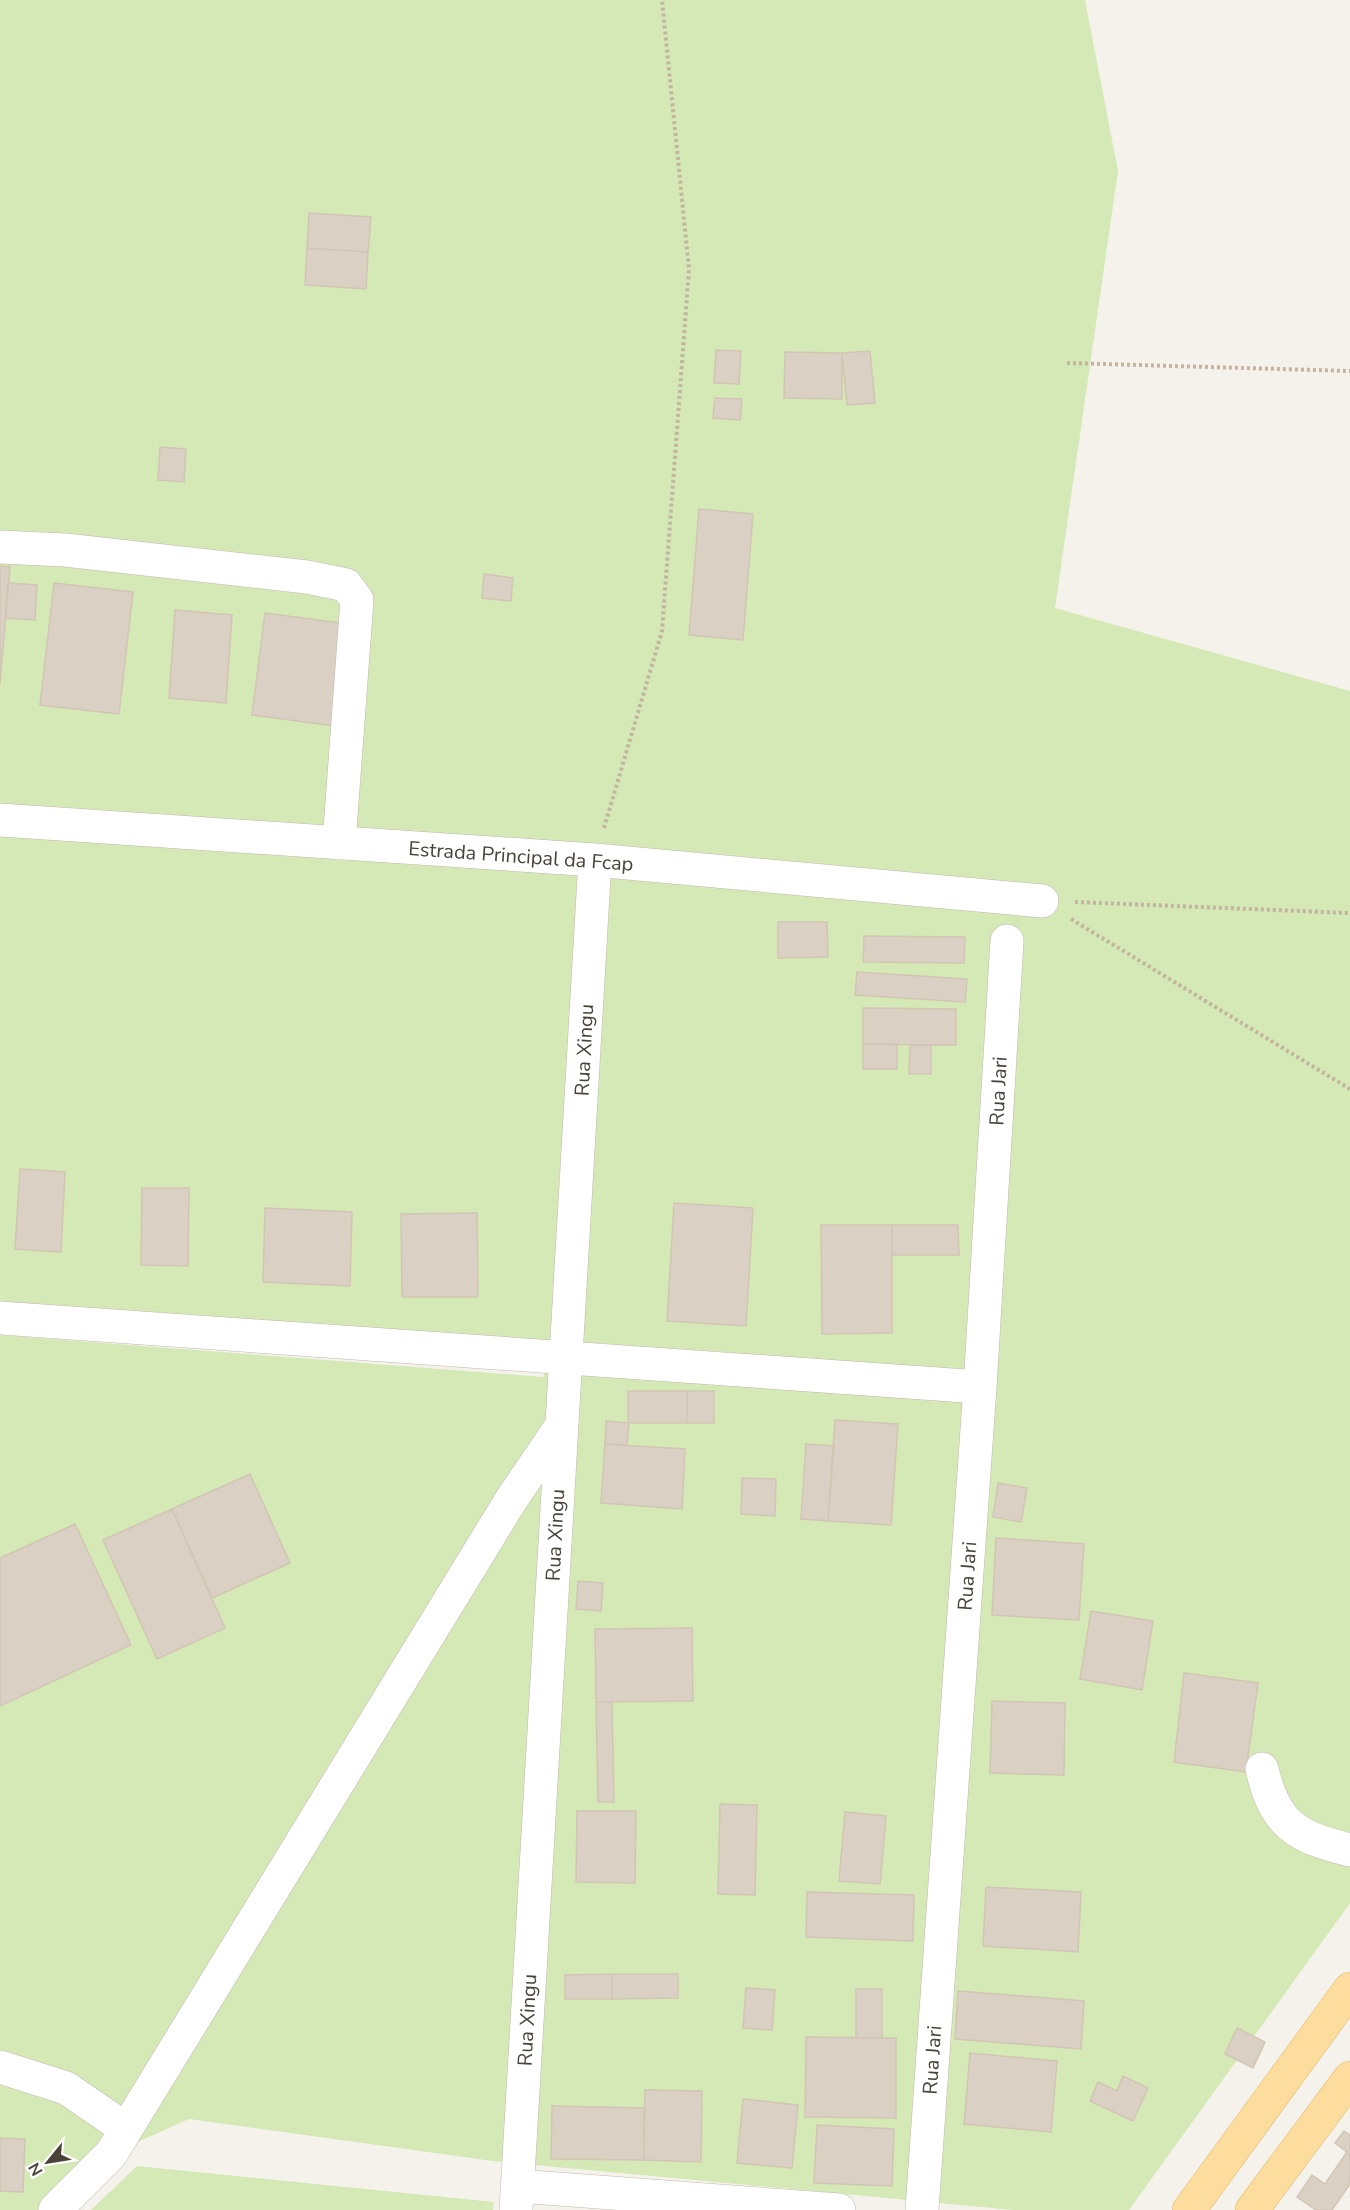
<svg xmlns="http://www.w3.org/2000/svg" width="1350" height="2210" viewBox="0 0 1350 2210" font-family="'Nunito Sans',sans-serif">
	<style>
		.green { fill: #d4e9b5 }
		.building { fill: #dad0c4; stroke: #d2c5b4; stroke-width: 1.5 }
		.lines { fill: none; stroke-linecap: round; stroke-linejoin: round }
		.minor-casing { stroke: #c1b9ae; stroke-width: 34 }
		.major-casing { stroke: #e3ba6c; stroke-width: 34 }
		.path { stroke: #c3b49f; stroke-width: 4; stroke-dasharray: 3 3; stroke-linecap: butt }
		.minor { stroke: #fff; stroke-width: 33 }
		.major { stroke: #fddd9d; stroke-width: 33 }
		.labels { text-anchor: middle; stroke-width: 4.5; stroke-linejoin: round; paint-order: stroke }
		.street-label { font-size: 20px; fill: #4a4339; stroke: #fff }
	</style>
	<rect width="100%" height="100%" fill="#f5f2ec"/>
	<path class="green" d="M0,0H1085L1118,171L1055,608L1350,691V1903L1129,2210H1013L493,2161L189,2119L111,2154L38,2210H0V1335L544,1377L545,1356L0,1305Z
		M137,2166L494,2202L493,2210H91Z"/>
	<path class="building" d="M309,213L371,217L368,252L307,248Z
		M307,248L368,252L366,289L305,285Z
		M716,350L741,351L739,384L714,383Z
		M870,351L875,403L847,405L842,353Z
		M785,352L842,353V399L784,398Z
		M715,398L742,399L740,420L713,418Z
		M160,447L186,449L184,482L158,480Z
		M699,509L753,514L743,640L689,635Z
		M0,566L10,567L0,684Z
		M484,574L513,578L511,601L482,598Z
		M8,583L37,585L35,620L5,618Z
		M54,583L133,592L119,714L40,705Z
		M175,610L232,615L226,703L169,698Z
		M265,613L348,624L335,726L252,715Z
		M778,922H827L828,957L778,958Z
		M864,936L965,937L964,963L863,962Z
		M857,972L967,979L965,1002L855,995Z
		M863,1008L956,1009V1045L863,1044Z
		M863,1044H897V1069H863Z
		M910,1045H931V1074H909Z
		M20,1169L65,1172L61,1252L15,1249Z
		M142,1188H189L188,1266L141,1265Z
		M674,1203L753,1208L746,1326L667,1321Z
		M265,1208L352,1212L350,1286L263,1282Z
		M477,1213L478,1297H402L401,1214Z
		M821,1225H892V1333L822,1334Z
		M892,1225H958L959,1255H892Z
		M628,1391H687V1423H628Z
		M687,1391H714V1423H687Z
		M835,1420L898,1424L891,1525L828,1521Z
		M606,1421L629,1423L627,1445L605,1444Z
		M605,1444L685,1449L682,1509L601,1503Z
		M806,1444L834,1446L828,1521L801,1519Z
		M250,1474L290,1563L212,1598L172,1509Z
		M742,1478L776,1479L775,1516L741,1514Z
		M998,1483L1027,1488L1021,1522L993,1517Z
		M172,1509L225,1628L157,1659L103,1540Z
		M75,1524L131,1645L0,1706V1558Z
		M996,1538L1084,1544L1079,1620L992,1615Z
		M578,1581L603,1583L601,1611L576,1609Z
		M1091,1611L1153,1621L1142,1690L1080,1679Z
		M692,1628L693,1701L596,1702L595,1629Z
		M1184,1673L1258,1683L1246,1772L1174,1762Z
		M992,1701L1065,1703L1064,1775L990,1773Z
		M596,1702H612L614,1802H598Z
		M720,1804L757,1805L755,1895L718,1894Z
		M577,1811H636L635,1883L576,1882Z
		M845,1812L886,1816L880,1884L839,1881Z
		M986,1887L1081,1892L1078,1952L983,1946Z
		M807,1892L914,1895L913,1941L806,1937Z
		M612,1974H678V1998L612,1999Z
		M612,1974V1999H565V1975Z
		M746,1988L775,1990L772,2030L743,2028Z
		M856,1989H882V2038H856Z
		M958,1991L1084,2001L1081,2049L955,2039Z
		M1237,2028L1265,2042L1253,2068L1225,2054Z
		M806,2037L896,2038V2118L805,2117Z
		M970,2053L1057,2061L1051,2132L964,2124Z
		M1123,2076L1148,2088L1133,2121L1090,2101L1098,2082L1117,2091Z
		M645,2090L702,2091L701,2162L644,2160Z
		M743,2099L798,2105L792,2168L737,2163Z
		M552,2106L644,2108V2160L551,2159Z
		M817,2125L894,2129L892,2186L814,2183Z
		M1344,2131L1350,2135V2184L1332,2210H1316L1297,2197L1312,2175L1325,2184L1347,2152L1335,2143Z
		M0,2138L25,2139L23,2192L0,2191Z"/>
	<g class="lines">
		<g class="minor-casing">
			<path id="minor" d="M0,547L65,550L307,577L346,585L357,600L339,843
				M0,820L595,860L1042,901
				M0,1318L980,1387
				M1262,1769C1275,1825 1296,1837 1350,1850
				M0,2067L66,2088L126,2129
				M518,2186L839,2210
				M55,2210L111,2154L511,1500L562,1425
				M516,2210L595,860
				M922,2210L980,1387L1007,941"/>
		</g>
		<g class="major-casing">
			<path id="major" d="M1189,2210L1350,1989
				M1252,2210L1350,2078"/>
		</g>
		<path class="path" d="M1067,363L1350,371
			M604,828L662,631L689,269L662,0
			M1075,902L1350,913
			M1071,919L1350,1089"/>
		<use href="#minor" class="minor"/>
		<use href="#major" class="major"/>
	</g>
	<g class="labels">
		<g class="street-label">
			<text transform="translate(521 856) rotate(4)" y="7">Estrada Principal da Fcap</text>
			<text transform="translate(584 1050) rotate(-87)" y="7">Rua Xingu</text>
			<text transform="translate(998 1091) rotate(-87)" y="7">Rua Jari</text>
			<text transform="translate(555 1535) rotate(-87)" y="7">Rua Xingu</text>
			<text transform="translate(967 1576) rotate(-86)" y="7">Rua Jari</text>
			<text transform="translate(527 2020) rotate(-87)" y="7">Rua Xingu</text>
			<text transform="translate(932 2060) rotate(-86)" y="7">Rua Jari</text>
		</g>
	</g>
	<g transform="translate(48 2162) rotate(240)" stroke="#ffffff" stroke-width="4.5" paint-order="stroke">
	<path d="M0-4.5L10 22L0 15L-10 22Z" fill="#4a4339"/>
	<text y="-9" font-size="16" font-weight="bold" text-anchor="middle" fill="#4a4339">N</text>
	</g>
</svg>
